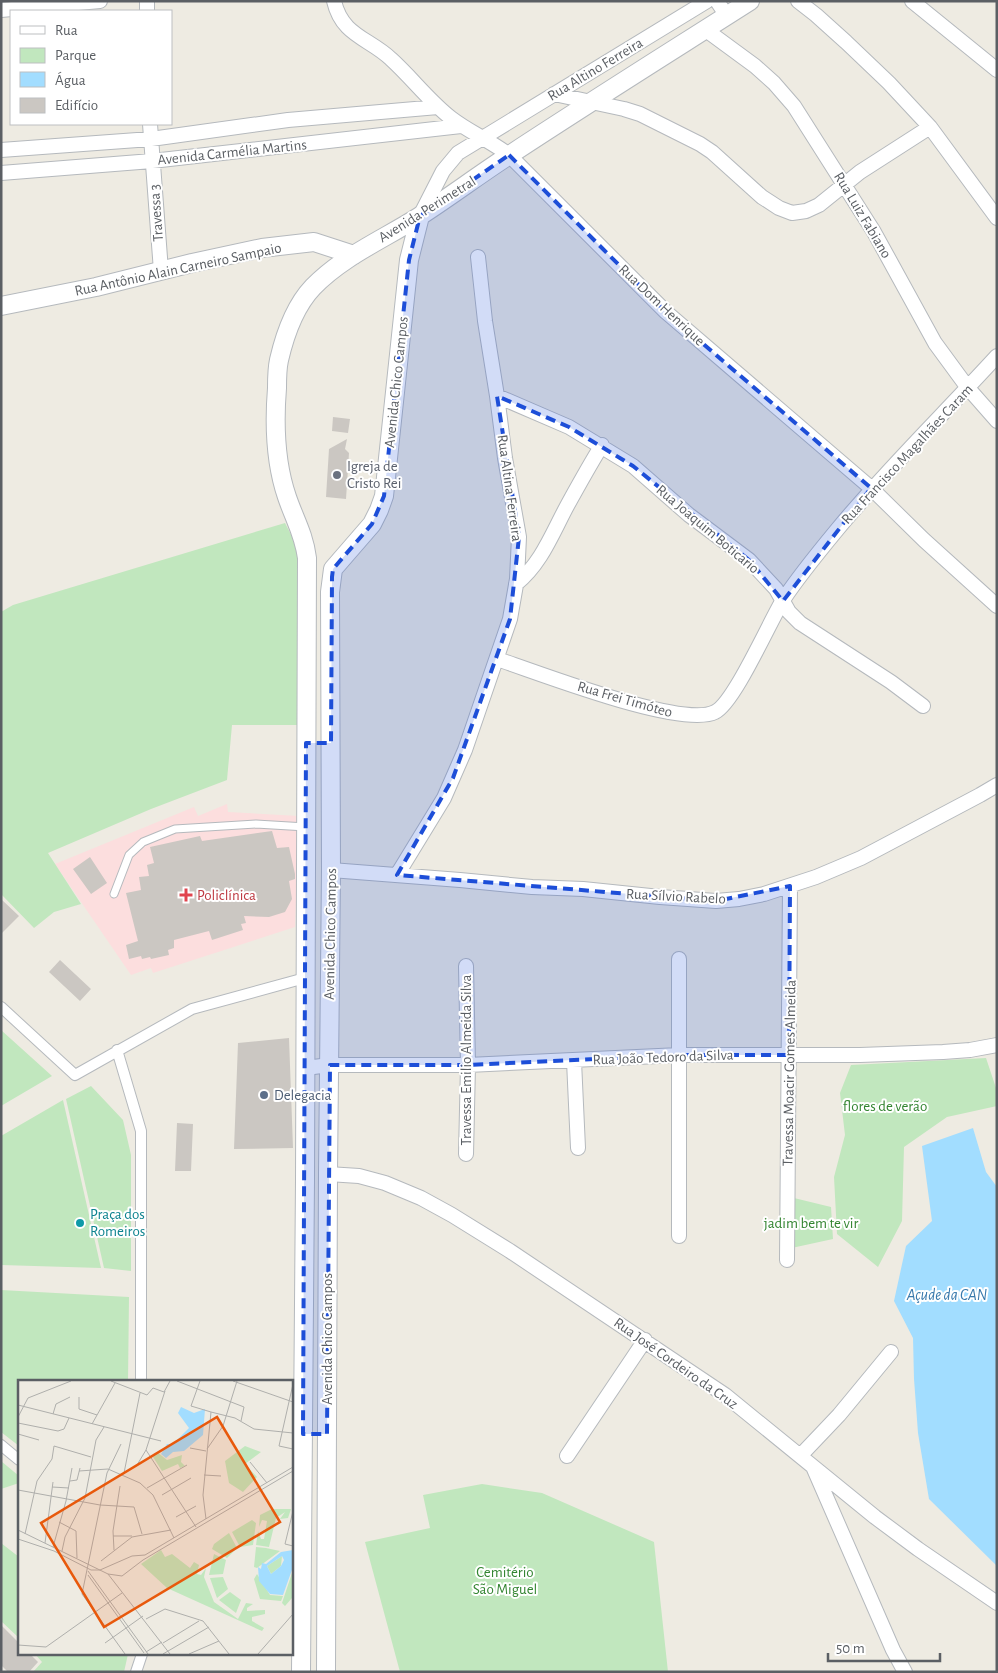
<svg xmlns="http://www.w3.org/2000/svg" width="998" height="1673" viewBox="0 0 998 1673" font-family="'Alegreya Sans',sans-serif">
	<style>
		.medical { fill: #fcdede }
		.green { fill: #c1e7be }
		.water { fill: #a2ddff }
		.building { fill: #cbc7c2 }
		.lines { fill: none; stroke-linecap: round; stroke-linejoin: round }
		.service-casing { stroke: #b5b9bd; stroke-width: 9 }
		.pedestrian-casing { stroke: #b5b9bd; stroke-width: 12 }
		.minor-casing { stroke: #b5b9bd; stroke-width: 16 }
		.tertiary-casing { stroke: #b5b9bd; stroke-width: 20 }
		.service { stroke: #fff; stroke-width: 7 }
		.pedestrian { stroke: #fff; stroke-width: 10 }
		.minor { stroke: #fff; stroke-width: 14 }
		.tertiary { stroke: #fff; stroke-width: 18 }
		.marked { fill: #1d4ed8; fill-opacity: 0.2; stroke: #1d4ed8; stroke-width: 4; stroke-dasharray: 10 6; stroke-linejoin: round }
		.worship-dot { fill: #6b7280; stroke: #fff; stroke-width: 2 }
		.health-dot { fill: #e0444e; stroke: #fff; stroke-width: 2 }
		.service-dot { fill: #5c6f8a; stroke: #fff; stroke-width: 2 }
		.culture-dot { fill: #0f9aa8; stroke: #fff; stroke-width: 2 }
		.labels { text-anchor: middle; stroke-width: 4; stroke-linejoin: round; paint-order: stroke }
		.street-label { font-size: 15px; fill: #5b5f64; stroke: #fff }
		.worship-label { font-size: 15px; fill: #5b616d; stroke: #fff; text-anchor: start }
		.health-label { font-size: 15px; fill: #be3a42; stroke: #fff; text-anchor: start }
		.service-label { font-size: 15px; fill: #4e5e75; stroke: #fff; text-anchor: start }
		.park-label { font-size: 15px; fill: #338531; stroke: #fff }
		.culture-label { font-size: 15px; fill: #0d838f; stroke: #fff; text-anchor: start }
		.water-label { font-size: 16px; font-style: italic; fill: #3879ac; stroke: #fff }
		.inset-road { fill: none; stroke: #afafac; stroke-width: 1 }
		.view { fill: #e8590c; fill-opacity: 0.15; stroke: #e8590c; stroke-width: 2.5 }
		.inset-edge { fill: none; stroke: #5b5f64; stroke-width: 2.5 }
	</style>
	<rect width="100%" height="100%" fill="#eeebe2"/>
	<path class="medical" d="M227,804L228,812L299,816L295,927L153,973L151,968L131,975L55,864L194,807L198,816Z"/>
	<path class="green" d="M285,523L299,550L298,725H232L227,780L151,809L48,853L81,904L54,912L34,928L1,894V612L13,605Z
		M1,1030L52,1076L1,1106Z
		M986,1058L997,1091V1106L947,1117L904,1147L902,1221L878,1267L837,1234L834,1177L845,1135L840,1093L851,1065Z
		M91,1086L123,1120L131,1155V1271L104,1268L66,1099Z
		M63,1100L101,1268L1,1265V1136Z
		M794,1198L831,1207L833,1239L787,1249Z
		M1,1290L129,1297L128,1382H19V1446L1,1432Z
		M1,1461L19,1476V1483L1,1489Z
		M482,1484L542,1493L654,1542L668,1672H400L365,1542L430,1528L423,1495Z
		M1,1543L19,1557V1638L1,1621Z
		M35,1654H128L124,1672H33L42,1662Z"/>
	<path class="water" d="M973,1128L986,1172L997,1187V1566L929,1499L918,1433L914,1379L913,1338L894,1301L906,1246L932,1221L922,1146Z"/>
	<path class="building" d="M333,417L350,419L348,433L332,431Z
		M347,439L345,449L349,453L346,499L326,497L329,449Z
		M272,831L277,848L289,847L295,874V879L289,881L292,899L285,912L269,917L244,916L246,923L241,924L243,930L212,940L209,931L174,940V948L168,950L169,955L151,959L150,957L142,959L141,956L129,959L126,945L138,941L126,893L141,890L139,877L149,876L147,865L154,863L150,847L200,836L202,841Z
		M90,857L107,883L91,894L73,869Z
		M1,899L19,916L1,934Z
		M60,960L91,989L80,1001L49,972Z
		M289,1038L293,1148L234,1149L238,1043Z
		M177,1123L193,1124L191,1171H175Z
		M1,1625L19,1643V1654H30L38,1662L29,1672H8L1,1665Z"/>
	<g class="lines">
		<g class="service-casing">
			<path id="service" d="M114,894L129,855L143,842L175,829L256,824L306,827"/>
		</g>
		<g class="pedestrian-casing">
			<path id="pedestrian" d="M1,1007L75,1075L192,1009L305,978
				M117,1050L141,1131V1382
				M1,1445L19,1460
				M136,1672L142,1654"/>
		</g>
		<g class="minor-casing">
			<path id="minor" d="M147,1V11
				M334,1C342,36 369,38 391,59C412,78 429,101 451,118C469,132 491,141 509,155L666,312L871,488L924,540L997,606
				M717,1L727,16
				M798,1L816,15L846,42L889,83L930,127L997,218
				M912,1L997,70
				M1,10L100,1
				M706,30L755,66L774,83L794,106L874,232L935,343L968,388L997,421
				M554,94L624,109L640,114L700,144L712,152L762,197L779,208L792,213L806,211L819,205L860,172L930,127
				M150,124L161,271
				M1,150L151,139L288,120L438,107
				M1,173L152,161L461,126
				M420,216L443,171L458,153L707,1
				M497,396L569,427L633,466L689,515L749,560L776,589L789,612L800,623L891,682L923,706
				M516,584C541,564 552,534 567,506C578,486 589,466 602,445
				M497,659C537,672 682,729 715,712C734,703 769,623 783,600C799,576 817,554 836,531C886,470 943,415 997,356
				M331,870L460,880L532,887L583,889L660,897L716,901L739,899L764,894L816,877L861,858L980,795L997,785
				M397,875L444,798L465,750L510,619L517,579L519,537L505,458L497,396L485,321L478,257
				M466,966L468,1065L466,1154
				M574,1061L578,1148
				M305,1068L330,1065H468L680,1055H860L943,1052L970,1050L997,1045
				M328,1174L359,1176L385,1183L421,1198L452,1215L510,1251L725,1395L875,1517L918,1549L997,1603
				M679,1236V959
				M787,1260L790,886
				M801,1455L839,1415L891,1352
				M567,1456L645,1340
				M814,1469L893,1650L905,1672"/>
		</g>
		<g class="tertiary-casing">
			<path id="tertiary" d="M1,306L96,287L192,263L262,248L314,242L354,255
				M301,1672L305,1181L307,558C304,534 294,518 287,497C275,462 274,425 277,388C277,379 277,369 279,360C285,334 294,307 313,287C343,256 384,239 420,216C451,196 480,174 511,154C590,102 670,52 750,1
				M326,1672L328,1174L331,870L330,592L333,569L372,524L379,510L384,496L409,260L420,216"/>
		</g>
		<use href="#service" class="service"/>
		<use href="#pedestrian" class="pedestrian"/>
		<use href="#minor" class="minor"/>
		<use href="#tertiary" class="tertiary"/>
	</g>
	<path class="marked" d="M509,155L666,312L871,488L783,601L749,560L633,466L569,427L497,396L519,537L510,619L453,778L397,875L716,901L790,886L789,1055H680L468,1065H330L327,1434H303L306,743H331L332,577L333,569L372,524L384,496L409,260L420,216Z"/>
	<circle class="worship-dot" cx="337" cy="475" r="5"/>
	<path class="health-dot" d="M183.5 887.5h5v5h5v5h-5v5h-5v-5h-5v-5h5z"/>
	<circle class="service-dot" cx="264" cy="1095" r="5"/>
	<circle class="culture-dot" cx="80" cy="1223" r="5"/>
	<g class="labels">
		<g class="street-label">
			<text transform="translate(595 69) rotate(-31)" y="5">Rua Altino Ferreira</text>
			<text transform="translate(232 152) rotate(-6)" y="5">Avenida Carmélia Martins</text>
			<text transform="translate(427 209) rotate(-32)" y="5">Avenida Perimetral</text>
			<text transform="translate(156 213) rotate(-94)" y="5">Travessa 3</text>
			<text transform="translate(863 215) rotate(59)" y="5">Rua Luiz Fabiano</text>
			<text transform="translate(178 269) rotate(-12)" y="5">Rua Antônio Alain Carneiro Sampaio</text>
			<text transform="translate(662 305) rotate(43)" y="5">Rua Dom Henrique</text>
			<text transform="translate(396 382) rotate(-84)" y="5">Avenida Chico Campos</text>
			<text transform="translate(907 454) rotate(-47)" y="5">Rua Francisco Magalhães Caram</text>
			<text transform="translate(510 488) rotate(82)" y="5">Rua Altina Ferreira</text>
			<text transform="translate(708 529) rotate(40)" y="5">Rua Joaquim Boticario</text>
			<text transform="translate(625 699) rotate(16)" y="5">Rua Frei Timóteo</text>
			<text transform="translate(676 896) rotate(3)" y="5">Rua Sílvio Rabelo</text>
			<text transform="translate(330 934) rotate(-89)" y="5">Avenida Chico Campos</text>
			<text transform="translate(663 1057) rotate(-2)" y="5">Rua João Tedoro da Silva</text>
			<text transform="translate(466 1060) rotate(-90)" y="5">Travessa Emilio Almeida Silva</text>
			<text transform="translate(789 1073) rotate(-89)" y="5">Travessa Moacir Gomes Almeida</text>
			<text transform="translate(327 1339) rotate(-90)" y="5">Avenida Chico Campos</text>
			<text transform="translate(676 1363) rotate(35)" y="5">Rua José Cordeiro da Cruz</text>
		</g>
		<g class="worship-label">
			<text x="347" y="471">Igreja de<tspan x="347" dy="17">Cristo Rei</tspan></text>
		</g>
		<g class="health-label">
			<text x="197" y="900">Policlínica</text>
		</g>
		<g class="service-label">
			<text x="274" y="1100">Delegacia</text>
		</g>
		<g class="park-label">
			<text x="885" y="1111">flores de verão</text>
			<text x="811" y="1228">jadim bem te vir</text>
			<text x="505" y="1577">Cemitério<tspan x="505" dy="17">São Miguel</tspan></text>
		</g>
		<g class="culture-label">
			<text x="90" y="1219">Praça dos<tspan x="90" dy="17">Romeiros</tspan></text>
		</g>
		<g class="water-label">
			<text x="947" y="1300">Açude da CAN</text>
		</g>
	</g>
	<g transform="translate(18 1380)">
		<rect width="275" height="275" fill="#eeebe2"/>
		<path d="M227,66L243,72L227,84L239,97L225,112L211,103L207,81ZM139,72L149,80L164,75L163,82L167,86L162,88L160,84L144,91L135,77ZM254,129H273L270,138L262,139L267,132L258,138L251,167L238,165L240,151L243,159H246L249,141L244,140L241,147L242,135ZM234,140L238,143L235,165L222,167L214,152ZM211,153L219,168L209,178L194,169L196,164ZM238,167L248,168L262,171L239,188L236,187ZM143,170L147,177L154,174L172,188L176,182L181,185L179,194L183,195L188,188L186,197L196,222L220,239L228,223L235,224L229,228V231L247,230V234L234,237V241L246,248L244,251L149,208L123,184ZM196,174L208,180L205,194L191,195ZM264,176L263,186L253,194L249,186ZM275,190L274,218L267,226L264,223ZM239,194L252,215L265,216L263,221L242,219L236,199ZM205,197L210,209L199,218L192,198ZM212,212L223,220L218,233L201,220Z" fill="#c1e7be"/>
		<path d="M163,27L176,33L187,29L185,55L166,71L155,72L148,78L143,74L149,64H155L171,48L160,33ZM275,170V187L265,215L252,214L241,201L240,187L243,189L244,183L248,184L263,172ZM264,176L266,180L263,186L253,194L249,186Z" fill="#a2ddff" fill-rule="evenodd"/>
		<path class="inset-road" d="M93,1L129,15L135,8L146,12L152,1M159,1L226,27L223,41M182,1L173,26L193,32M215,1L275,22M275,4L261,66L275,69M61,17V29L79,35M0,25L143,61M35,34L38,24L52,17M0,37L10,18L53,1M0,43L40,51L46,49L51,38M74,44L97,3M0,54L21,60M103,64L89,93L64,214L107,274M172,68L188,71M189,69L205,46L219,1M128,70L178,147M232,82L249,103M119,85L128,70L147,11M61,91L90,89L122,103L135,115L156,158M106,93L122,13M186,95L203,96M52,101L59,100L62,88M34,107L51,108M129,108L169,85M0,110L82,125L116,127L124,154M144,115L173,98M275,131L267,164L275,166M158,137L178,126M188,139L185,115L193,32L217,38L236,49L275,53M41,142L58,151L59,178M0,150L90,194L104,196L125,180L275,91M7,154L19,101L34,79L36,66L73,77M95,156H114M0,159L36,171L73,190H82L114,176L127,175L275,87M27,163L35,102M35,167L48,121L54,88M96,170L95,151L102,106M44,171L47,157L67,118L78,60L86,47M83,181L114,157L153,150M70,191L130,274M90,194L152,274M70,195L126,273M128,239L147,229L185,241L211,274M87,263L125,236M145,263L181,241M0,265L28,267L104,213M128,272L144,262M145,274L191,247M171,274L201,261M240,274L275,234"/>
		<path class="view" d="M199,37L262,142L86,247L23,143Z"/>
		<rect width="275" height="275" class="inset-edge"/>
	</g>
	<rect width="998" height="1673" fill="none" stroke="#5b5f64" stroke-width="5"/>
	<rect x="10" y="10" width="162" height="115" fill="#ffffff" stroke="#bdbfc1"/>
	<rect x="20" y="26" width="25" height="8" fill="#ffffff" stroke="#bdbfc1"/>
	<text x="55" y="35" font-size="15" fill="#5b5f64">Rua</text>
	<rect x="20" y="48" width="25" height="15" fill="#c1e7be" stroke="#bdbfc1"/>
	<text x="55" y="60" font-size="15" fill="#5b5f64">Parque</text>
	<rect x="20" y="72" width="25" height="15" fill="#a2ddff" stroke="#bdbfc1"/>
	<text x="55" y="85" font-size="15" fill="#5b5f64">Água</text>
	<rect x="20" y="98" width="25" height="15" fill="#cbc7c2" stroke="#bdbfc1"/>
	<text x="55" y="110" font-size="15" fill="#5b5f64">Edifício</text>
	<path d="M828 1653v8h112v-8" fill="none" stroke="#5b5f64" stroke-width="2.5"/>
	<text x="836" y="1653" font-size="15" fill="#5b5f64" stroke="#ffffff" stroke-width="4" paint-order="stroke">50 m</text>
</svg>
